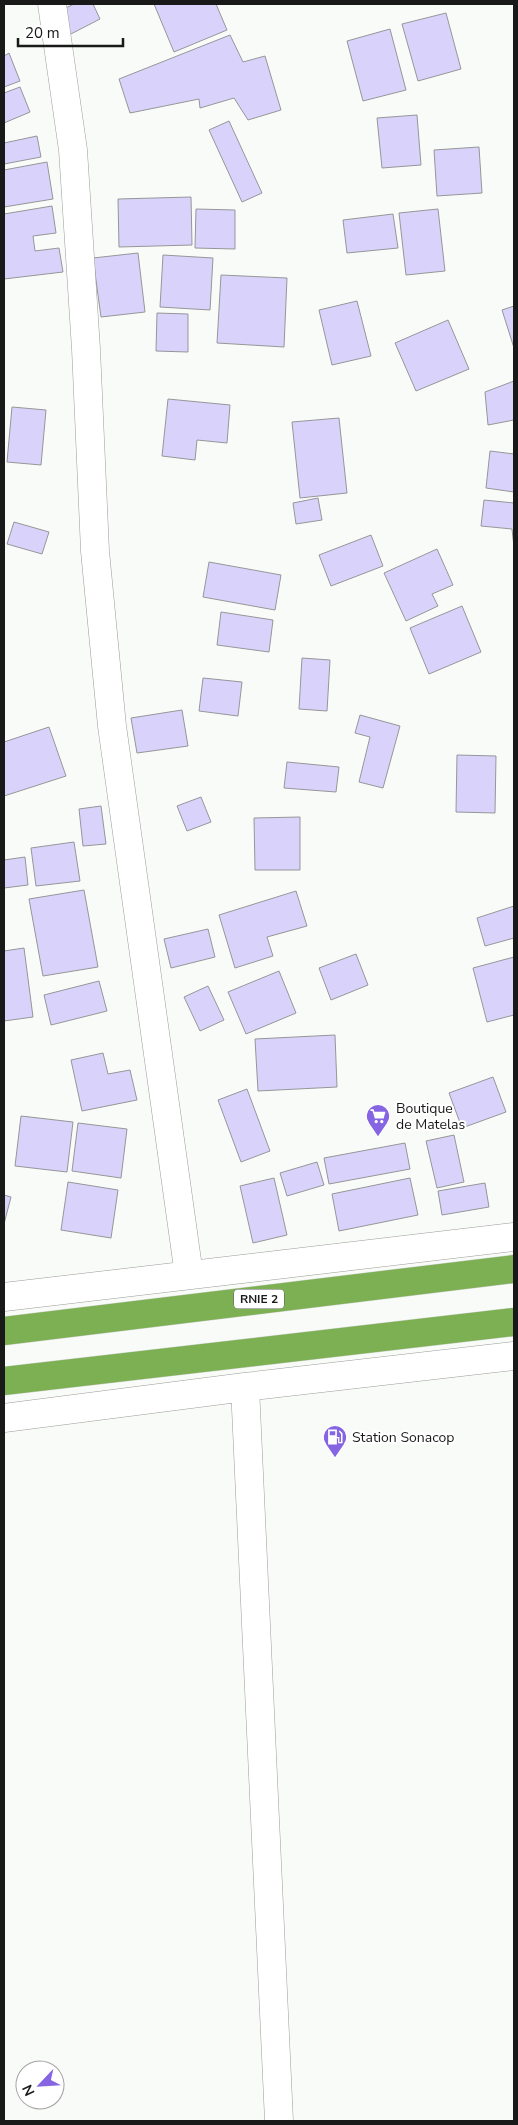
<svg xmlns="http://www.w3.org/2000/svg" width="518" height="2125" viewBox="0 0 518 2125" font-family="'Nunito Sans',sans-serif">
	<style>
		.building { fill: #d9d3fb; stroke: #969699 }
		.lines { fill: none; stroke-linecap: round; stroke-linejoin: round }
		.minor-casing { stroke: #9b9d99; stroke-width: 29 }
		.highway-casing { stroke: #d5d6d5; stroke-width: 29 }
		.minor { stroke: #fff; stroke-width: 28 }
		.highway { stroke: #7cb053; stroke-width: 28 }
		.labels { text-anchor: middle; stroke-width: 4; stroke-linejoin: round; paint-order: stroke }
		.shield { fill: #fff; stroke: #5d5e5d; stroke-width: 1 }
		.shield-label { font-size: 12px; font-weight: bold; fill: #181918 }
		.poi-label { font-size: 14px; fill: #181918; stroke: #fff; text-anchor: start }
	</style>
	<rect width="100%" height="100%" fill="#f9fbf8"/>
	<path class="building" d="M74,4H93L100,19L67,36L55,13Z
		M154,4H216L227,30L174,52Z
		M446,13L461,69L418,81L402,24Z
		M390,29L406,90L363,101L347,41Z
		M230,35L243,62L265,56L281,110L248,120L234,98L200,108L199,99L130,113L119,79Z
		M9,53L20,81L4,87V56Z
		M20,87L30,112L4,123V93Z
		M417,115L421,165L382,168L377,118Z
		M229,121L262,193L242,202L209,130Z
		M37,136L41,157L4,164V143Z
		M479,147L482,193L437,196L434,150Z
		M47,162L53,199L4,207V170Z
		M191,197L192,245L119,247L118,199Z
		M52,206L56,233L33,236L35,251L59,248L63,272L4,279V214Z
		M196,209L235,210V249L195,248Z
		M438,209L445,271L406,275L399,213Z
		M393,214L398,248L347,253L343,220Z
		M138,253L145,312L101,317L93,258Z
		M163,255L213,258L210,310L160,307Z
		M221,275L287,278L284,347L217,343Z
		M357,301L371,356L332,365L319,310Z
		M514,306V348L502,310Z
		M157,313L188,314V352L156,351Z
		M448,320L469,369L416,391L395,343Z
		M514,381V420L488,425L485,392Z
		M168,399L230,405L227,443L197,440L195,460L162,456Z
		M12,407L46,410L41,465L7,462Z
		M339,418L347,493L300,498L292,422Z
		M490,451L514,454V492L486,488Z
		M318,498L322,520L296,524L293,503Z
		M484,500L514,503V547L512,529L481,526Z
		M14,522L49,532L42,554L7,544Z
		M371,535L383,566L331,586L319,555Z
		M437,549L453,585L432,594L438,606L406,621L384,573Z
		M209,562L281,575L275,610L203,597Z
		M462,606L481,652L429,674L410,628Z
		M221,612L273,620L269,652L217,645Z
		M302,658L330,660L327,711L299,709Z
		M203,678L242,682L238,716L199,711Z
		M182,710L188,746L137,753L131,718Z
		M360,715L400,726L383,788L359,782L370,737L355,733Z
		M49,727L66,776L4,796V742Z
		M457,755L496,756L495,813L456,812Z
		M287,762L339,767L336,792L284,788Z
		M201,797L211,822L187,831L177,806Z
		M101,806L106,844L83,846L79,809Z
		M300,817V870H255L254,818Z
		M74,842L80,881L36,886L31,848Z
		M25,857L28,885L4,888V860Z
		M84,890L98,967L43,976L29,899Z
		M296,891L307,926L267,937L273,956L235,968L219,915Z
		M514,906V938L485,946L477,918Z
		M208,929L215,957L171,968L164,939Z
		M24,948L33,1017L4,1021V951Z
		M356,954L368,985L331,1000L319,968Z
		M514,957V1015L487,1022L473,968Z
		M279,971L296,1013L246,1034L228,992Z
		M99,981L107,1011L51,1025L44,995Z
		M208,986L224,1020L200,1031L184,997Z
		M335,1035L337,1087L258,1091L255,1039Z
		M103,1053L108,1074L130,1070L137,1100L82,1111L71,1060Z
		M493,1077L506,1112L462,1128L449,1093Z
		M247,1089L270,1151L241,1162L218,1100Z
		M21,1116L73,1122L67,1172L15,1166Z
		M78,1123L127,1129L121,1178L72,1171Z
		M454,1135L464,1182L437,1188L426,1141Z
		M405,1143L410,1169L329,1184L324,1158Z
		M317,1162L324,1185L287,1196L280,1173Z
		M274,1178L287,1235L253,1243L240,1186Z
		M410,1178L418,1215L339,1231L332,1194Z
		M68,1182L118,1190L111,1238L61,1230Z
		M485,1183L489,1207L442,1215L438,1191Z
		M4,1195L11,1197L4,1224Z"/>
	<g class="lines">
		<g class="minor-casing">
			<path id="minor" d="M52,4L73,150L86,349L95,551L112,726L189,1275
				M4,1297L514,1237
				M245,1387L279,2121
				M4,1418L245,1387L514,1356"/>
		</g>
		<g class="highway-casing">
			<path id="highway" d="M4,1331L514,1269
				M4,1381L514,1322"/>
		</g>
		<use href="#minor" class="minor"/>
		<use href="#highway" class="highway"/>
	</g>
	<defs>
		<g id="supermarket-pin" transform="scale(1.25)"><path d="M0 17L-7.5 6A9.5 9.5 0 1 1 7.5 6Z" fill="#8565e1" stroke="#fff"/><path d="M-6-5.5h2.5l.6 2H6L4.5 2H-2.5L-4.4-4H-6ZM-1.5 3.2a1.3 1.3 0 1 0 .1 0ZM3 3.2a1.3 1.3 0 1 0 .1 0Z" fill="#fff"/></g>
		<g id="fuel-pin" transform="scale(1.25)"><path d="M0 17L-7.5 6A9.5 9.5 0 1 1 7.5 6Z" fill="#8565e1" stroke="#fff"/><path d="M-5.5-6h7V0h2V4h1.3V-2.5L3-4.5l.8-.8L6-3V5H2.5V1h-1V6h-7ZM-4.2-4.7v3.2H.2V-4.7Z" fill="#fff"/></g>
	</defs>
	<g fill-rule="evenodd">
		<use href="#supermarket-pin" x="378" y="1116"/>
		<use href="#fuel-pin" x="335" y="1437"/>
	</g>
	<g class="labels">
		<rect class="shield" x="234" y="1289.5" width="50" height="19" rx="4"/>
		<g class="shield-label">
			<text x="259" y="1303">RNIE 2</text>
		</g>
		<g class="poi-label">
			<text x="396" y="1113">Boutique<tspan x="396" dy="16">de Matelas</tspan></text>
			<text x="352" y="1442">Station Sonacop</text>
		</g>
	</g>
	<rect width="518" height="2125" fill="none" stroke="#181918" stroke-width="10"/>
	<g transform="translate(40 2085) rotate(245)"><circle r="24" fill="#ffffff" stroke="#a3a3a3"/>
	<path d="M0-4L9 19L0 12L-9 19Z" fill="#8565e1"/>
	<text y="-8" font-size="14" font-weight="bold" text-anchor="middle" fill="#181918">N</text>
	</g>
	<path d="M18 38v8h105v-8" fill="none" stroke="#181918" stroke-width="2.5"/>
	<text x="25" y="38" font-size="15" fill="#181918" stroke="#ffffff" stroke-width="4" paint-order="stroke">20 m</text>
</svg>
